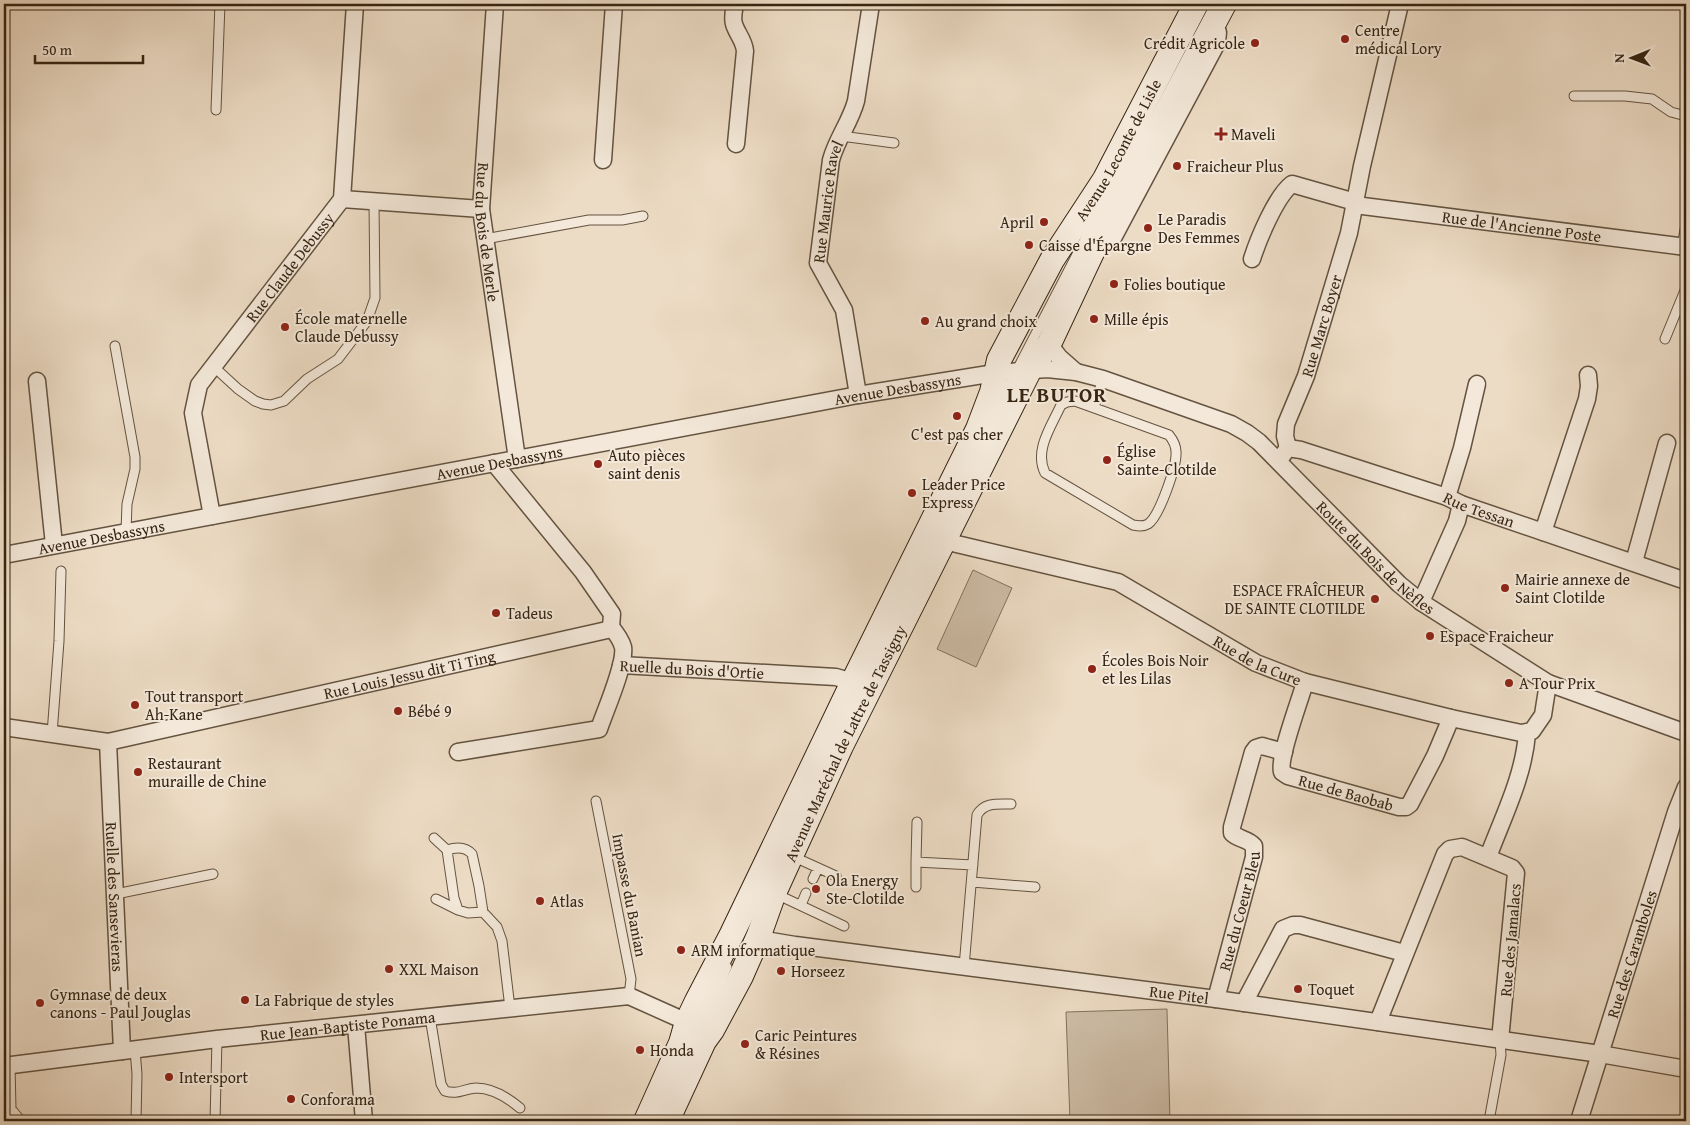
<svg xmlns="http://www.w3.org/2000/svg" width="1690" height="1125" viewBox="0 0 1690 1125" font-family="'Gentium Book Plus',serif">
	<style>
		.green { fill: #cebda7; stroke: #82715d }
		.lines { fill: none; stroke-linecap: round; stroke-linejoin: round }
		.service-casing { stroke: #645340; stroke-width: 11 }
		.minor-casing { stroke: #645340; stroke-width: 19 }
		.secondary-casing { stroke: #362513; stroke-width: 26 }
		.service { stroke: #f3e8d9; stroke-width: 9 }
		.minor { stroke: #f3e8d9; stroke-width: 16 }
		.secondary { stroke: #f3e8d9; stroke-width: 24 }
		.poi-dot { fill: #8f2418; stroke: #f3e8d9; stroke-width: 2 }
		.labels { text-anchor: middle; stroke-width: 4; stroke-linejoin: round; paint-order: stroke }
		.poi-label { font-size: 16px; fill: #362513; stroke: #f3e8d9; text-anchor: start }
		.street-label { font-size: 16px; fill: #362513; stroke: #f3e8d9 }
		.district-label { font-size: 21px; font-weight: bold; letter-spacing: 1px; fill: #362513; stroke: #f3e8d9 }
	</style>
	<rect width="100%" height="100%" fill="#eddcc5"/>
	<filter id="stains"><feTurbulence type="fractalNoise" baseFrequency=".004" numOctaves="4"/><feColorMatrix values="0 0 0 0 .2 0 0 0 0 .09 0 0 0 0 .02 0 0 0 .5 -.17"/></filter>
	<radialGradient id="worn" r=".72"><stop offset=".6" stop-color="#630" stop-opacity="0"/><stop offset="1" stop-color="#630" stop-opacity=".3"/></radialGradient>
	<path class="green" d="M973,570L1012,588L976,667L937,649Z
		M1167,1009L1170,1121H1070L1066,1012Z"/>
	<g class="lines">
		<g class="service-casing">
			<path id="service" d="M1574,96H1625L1652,99L1671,112L1686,116
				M216,110L220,4
				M841,136L894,143
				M485,239L589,220H622L643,216
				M1682,247L1686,224
				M1665,339L1686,288
				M115,346L135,457V469L127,504L126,532
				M213,366L238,389L255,401L263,404L271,405L284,401L307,379L338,359L367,321L375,298L374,202
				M1005,393L1111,189
				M1075,401L1169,435C1173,440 1176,446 1176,452C1177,466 1159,517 1148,524C1143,527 1138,526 1133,525L1045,473C1034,450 1051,427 1061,405L1067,402Z
				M1094,407L1103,379
				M52,734L59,641L61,571
				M596,801L631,979L629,996
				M917,822L916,862L973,865
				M434,838L447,850L454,898L458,910L468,913L483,912L497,927L502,941L510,1008
				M447,850C456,847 465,846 472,854L479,886L483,912
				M792,856L836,876
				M813,879L818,868
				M972,882L1035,887
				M916,887V862
				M774,893L844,926
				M116,894L213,874
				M436,899L458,910
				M801,905L806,893
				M964,967L977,815C984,802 998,804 1011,804
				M430,1017L441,1084L445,1091C458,1095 463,1089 476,1088C493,1088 507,1097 520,1108
				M696,1035L727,967
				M135,1050L137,1074L136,1121
				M10,1065L11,1109L21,1121
				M215,1121L217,1039
				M1489,1121L1501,1055L1500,1040"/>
		</g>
		<g class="minor-casing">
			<g id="minor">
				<path id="s1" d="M495,4L481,209L517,459"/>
				<path d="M735,4C734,10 732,18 734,24C737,34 744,40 745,51L736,144"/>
				<path d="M603,160L614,4"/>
				<path d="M342,199L481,209"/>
				<path id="s2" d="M1355,205L1686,247"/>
				<path d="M1095,246L1109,243L1113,238L1217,43L1218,32L1213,27"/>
				<path d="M1252,259C1258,240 1276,196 1292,184L1355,202"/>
				<path d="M1049,344L1059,357L1076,372"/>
				<path d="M37,381L54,545"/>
				<path id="s3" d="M858,395L844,310L818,263L831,160C837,138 850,123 856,101L871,4"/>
				<path id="s4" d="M1288,448L1285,436L1286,424L1306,376L1349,233L1362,166L1400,4"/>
				<path id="s5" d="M1282,456L1288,448L1301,450L1447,497L1461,504L1686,581"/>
				<path d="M494,463L583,572L612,614L611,627"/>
				<path d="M1447,497L1462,448L1477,384"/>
				<path id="s6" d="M212,516L193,413L199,385L342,199L355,4"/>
				<path d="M1543,532L1587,399L1589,386L1588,375"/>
				<path id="s7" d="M944,541L1118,582L1256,663L1305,682L1451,718L1521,733L1532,731L1543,715L1548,683"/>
				<path id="s8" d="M4,555L858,395L995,373L1047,369L1076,372L1103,379L1231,424L1247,433L1259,442L1399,584L1421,602L1548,683L1686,733"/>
				<path d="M1634,562L1667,443"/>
				<path d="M1421,602L1457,521L1461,504"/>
				<path id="s9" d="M621,665L836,677L853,682"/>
				<path id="s10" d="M1305,682C1300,701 1278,757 1282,772L1288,776L1399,807H1406L1410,804L1435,756L1451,718"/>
				<path id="s11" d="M4,727L108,742L607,630L611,627"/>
				<path id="s12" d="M108,742L122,1051"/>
				<path d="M458,752L599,729C605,711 626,664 623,647C621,640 616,633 611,627"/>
				<path d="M1488,857C1503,817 1524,776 1527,733"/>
				<path id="s13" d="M759,935L771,941L795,945L1216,999L1600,1054L1686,1069"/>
				<path id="s14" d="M1216,999L1254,857V846C1247,838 1239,840 1232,833V827L1253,752L1256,748L1262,746L1284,752"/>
				<path d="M1244,1003L1283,929L1293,925H1300L1404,953"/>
				<path d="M1378,1022L1445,854L1450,849L1462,847L1512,868L1516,873L1500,1040"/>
				<path d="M356,1025L364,1121"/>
				<path id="s15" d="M4,1066L217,1039L629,996L687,1022"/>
				<path id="s16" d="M1579,1121L1676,812L1686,787"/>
			</g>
		</g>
		<g class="secondary-casing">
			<g id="secondary">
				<path id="s17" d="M646,1121L681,1043L687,1022L697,1001L732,934L853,682L978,429L992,392L999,360L1052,260L1105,179L1196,4"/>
				<path id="s18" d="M667,1121L704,1041L712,1030L741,976L759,935L774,893L841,746L1030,369L1049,344L1095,246L1224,4"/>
			</g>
		</g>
		<use href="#service" class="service"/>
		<use href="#minor" class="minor"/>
		<use href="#secondary" class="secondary"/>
	</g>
	<g class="poi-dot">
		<circle cx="1345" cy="39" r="5"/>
		<circle cx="1255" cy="43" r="5"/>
		<path d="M1218.5 126.5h5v5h5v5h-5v5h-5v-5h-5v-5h5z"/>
		<circle cx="1177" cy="166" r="5"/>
		<circle cx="1044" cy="222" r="5"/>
		<circle cx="1148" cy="228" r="5"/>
		<circle cx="1029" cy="245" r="5"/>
		<circle cx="1114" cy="284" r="5"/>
		<circle cx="1094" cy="319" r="5"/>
		<circle cx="925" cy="321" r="5"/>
		<circle cx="285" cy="327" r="5"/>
		<circle cx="957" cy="416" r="5"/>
		<circle cx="1107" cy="460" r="5"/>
		<circle cx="598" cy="464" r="5"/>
		<circle cx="912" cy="493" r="5"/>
		<circle cx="1505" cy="588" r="5"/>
		<circle cx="1375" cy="599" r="5"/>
		<circle cx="496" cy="613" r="5"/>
		<circle cx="1430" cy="636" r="5"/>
		<circle cx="1092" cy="669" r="5"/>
		<circle cx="1509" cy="683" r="5"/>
		<circle cx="135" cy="705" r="5"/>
		<circle cx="398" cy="711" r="5"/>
		<circle cx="138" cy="772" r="5"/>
		<circle cx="816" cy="889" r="5"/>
		<circle cx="540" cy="901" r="5"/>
		<circle cx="681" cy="950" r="5"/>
		<circle cx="389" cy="969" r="5"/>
		<circle cx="781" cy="971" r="5"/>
		<circle cx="1298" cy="989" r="5"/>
		<circle cx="245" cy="1000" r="5"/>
		<circle cx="40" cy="1003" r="5"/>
		<circle cx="745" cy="1044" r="5"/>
		<circle cx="640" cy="1050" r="5"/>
		<circle cx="169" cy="1077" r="5"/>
		<circle cx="291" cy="1099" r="5"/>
	</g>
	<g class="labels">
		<g class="poi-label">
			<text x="1355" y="36">Centre<tspan x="1355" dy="18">médical Lory</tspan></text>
			<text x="1245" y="49" text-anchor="end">Crédit Agricole</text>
			<text x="1231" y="140">Maveli</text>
			<text x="1187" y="172">Fraicheur Plus</text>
			<text x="1158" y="225">Le Paradis<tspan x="1158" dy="18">Des Femmes</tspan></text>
			<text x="1034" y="228" text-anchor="end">April</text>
			<text x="1039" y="251">Caisse d'Épargne</text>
			<text x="1124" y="290">Folies boutique</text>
			<text x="295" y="324">École maternelle<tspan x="295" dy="18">Claude Debussy</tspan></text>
			<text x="1104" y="325">Mille épis</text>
			<text x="935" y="327">Au grand choix</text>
			<text x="957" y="440" text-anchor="middle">C'est pas cher</text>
			<text x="1117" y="457">Église<tspan x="1117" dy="18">Sainte-Clotilde</tspan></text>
			<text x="608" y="461">Auto pièces<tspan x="608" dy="18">saint denis</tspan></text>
			<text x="922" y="490">Leader Price<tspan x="922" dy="18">Express</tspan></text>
			<text x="1515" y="585">Mairie annexe de<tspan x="1515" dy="18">Saint Clotilde</tspan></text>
			<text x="1365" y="596" text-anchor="end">ESPACE FRAÎCHEUR<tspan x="1365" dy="18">DE SAINTE CLOTILDE</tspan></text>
			<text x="506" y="619">Tadeus</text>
			<text x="1440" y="642">Espace Fraicheur</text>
			<text x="1102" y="666">Écoles Bois Noir<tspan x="1102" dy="18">et les Lilas</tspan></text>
			<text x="1519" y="689">A Tour Prix</text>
			<text x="145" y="702">Tout transport<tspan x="145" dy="18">Ah-Kane</tspan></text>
			<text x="408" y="717">Bébé 9</text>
			<text x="148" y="769">Restaurant<tspan x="148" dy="18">muraille de Chine</tspan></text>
			<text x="826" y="886">Ola Energy<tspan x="826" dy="18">Ste-Clotilde</tspan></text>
			<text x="550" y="907">Atlas</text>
			<text x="691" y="956">ARM informatique</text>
			<text x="399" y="975">XXL Maison</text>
			<text x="791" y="977">Horseez</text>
			<text x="1308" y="995">Toquet</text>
			<text x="50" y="1000">Gymnase de deux<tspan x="50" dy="18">canons - Paul Jouglas</tspan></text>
			<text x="255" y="1006">La Fabrique de styles</text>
			<text x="755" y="1041">Caric Peintures<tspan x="755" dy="18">&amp; Résines</tspan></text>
			<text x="650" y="1056">Honda</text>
			<text x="179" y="1083">Intersport</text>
			<text x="301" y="1105">Conforama</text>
		</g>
		<g class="street-label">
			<text dy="6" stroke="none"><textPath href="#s17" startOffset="1082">Avenue Leconte de Lisle</textPath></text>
			<text dy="6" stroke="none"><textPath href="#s3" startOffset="202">Rue Maurice Ravel</textPath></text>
			<text dy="6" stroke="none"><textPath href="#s2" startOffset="168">Rue de l'Ancienne Poste</textPath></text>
			<text dy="6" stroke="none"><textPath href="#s1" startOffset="229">Rue du Bois de Merle</textPath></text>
			<text dy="6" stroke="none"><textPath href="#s6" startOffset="282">Rue Claude Debussy</textPath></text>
			<text dy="6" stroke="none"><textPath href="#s4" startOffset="129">Rue Marc Boyer</textPath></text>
			<text dy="6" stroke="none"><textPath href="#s8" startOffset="909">Avenue Desbassyns</textPath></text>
			<text dy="6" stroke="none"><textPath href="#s8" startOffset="504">Avenue Desbassyns</textPath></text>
			<text dy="6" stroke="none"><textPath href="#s5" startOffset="211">Rue Tessan</textPath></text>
			<text dy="6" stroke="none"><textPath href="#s8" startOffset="99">Avenue Desbassyns</textPath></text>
			<text dy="6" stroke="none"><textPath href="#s8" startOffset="1450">Route du Bois de Nèfles</textPath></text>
			<text dy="6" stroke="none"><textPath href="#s7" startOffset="339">Rue de la Cure</textPath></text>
			<text dy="6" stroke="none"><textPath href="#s11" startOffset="414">Rue Louis Jessu dit Ti Ting</textPath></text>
			<text dy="6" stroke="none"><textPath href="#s9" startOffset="71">Ruelle du Bois d'Ortie</textPath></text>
			<text dy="6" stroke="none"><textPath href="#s18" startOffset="418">Avenue Maréchal de Lattre de Tassigny</textPath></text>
			<text dy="6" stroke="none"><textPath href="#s10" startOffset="161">Rue de Baobab</textPath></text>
			<text transform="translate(630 895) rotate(79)" y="6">Impasse du Banian</text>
			<text dy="6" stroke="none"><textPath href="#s12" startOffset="155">Ruelle des Sansevieras</textPath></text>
			<text dy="6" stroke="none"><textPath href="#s14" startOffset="91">Rue du Coeur Bleu</textPath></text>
			<text transform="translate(1510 940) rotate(-85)" y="6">Rue des Jamalacs</text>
			<text dy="6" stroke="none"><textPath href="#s16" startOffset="175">Rue des Caramboles</textPath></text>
			<text dy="6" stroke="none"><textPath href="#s13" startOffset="425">Rue Pitel</textPath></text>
			<text dy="6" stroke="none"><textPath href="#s15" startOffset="346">Rue Jean-Baptiste Ponama</textPath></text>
		</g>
		<g class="district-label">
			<text x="1057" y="402">LE BUTOR</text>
		</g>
	</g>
	<rect width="1690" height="1125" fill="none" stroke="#eddcc5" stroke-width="20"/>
	<rect x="5" y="5" width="1680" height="1115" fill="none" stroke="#362513" stroke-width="2.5"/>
	<rect x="10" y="10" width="1670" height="1105" fill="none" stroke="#362513"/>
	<g transform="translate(1632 58) rotate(269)" stroke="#f3e8d9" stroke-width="4" paint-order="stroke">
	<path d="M0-4L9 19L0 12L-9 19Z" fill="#362513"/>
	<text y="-8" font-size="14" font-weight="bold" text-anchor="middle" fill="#362513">N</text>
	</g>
	<path d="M35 55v8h108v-8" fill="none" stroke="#362513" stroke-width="2.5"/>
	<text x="42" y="55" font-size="15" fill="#362513" stroke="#f3e8d9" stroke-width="4" paint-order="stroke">50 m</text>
	<rect width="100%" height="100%" filter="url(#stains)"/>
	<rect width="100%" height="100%" fill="url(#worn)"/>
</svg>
